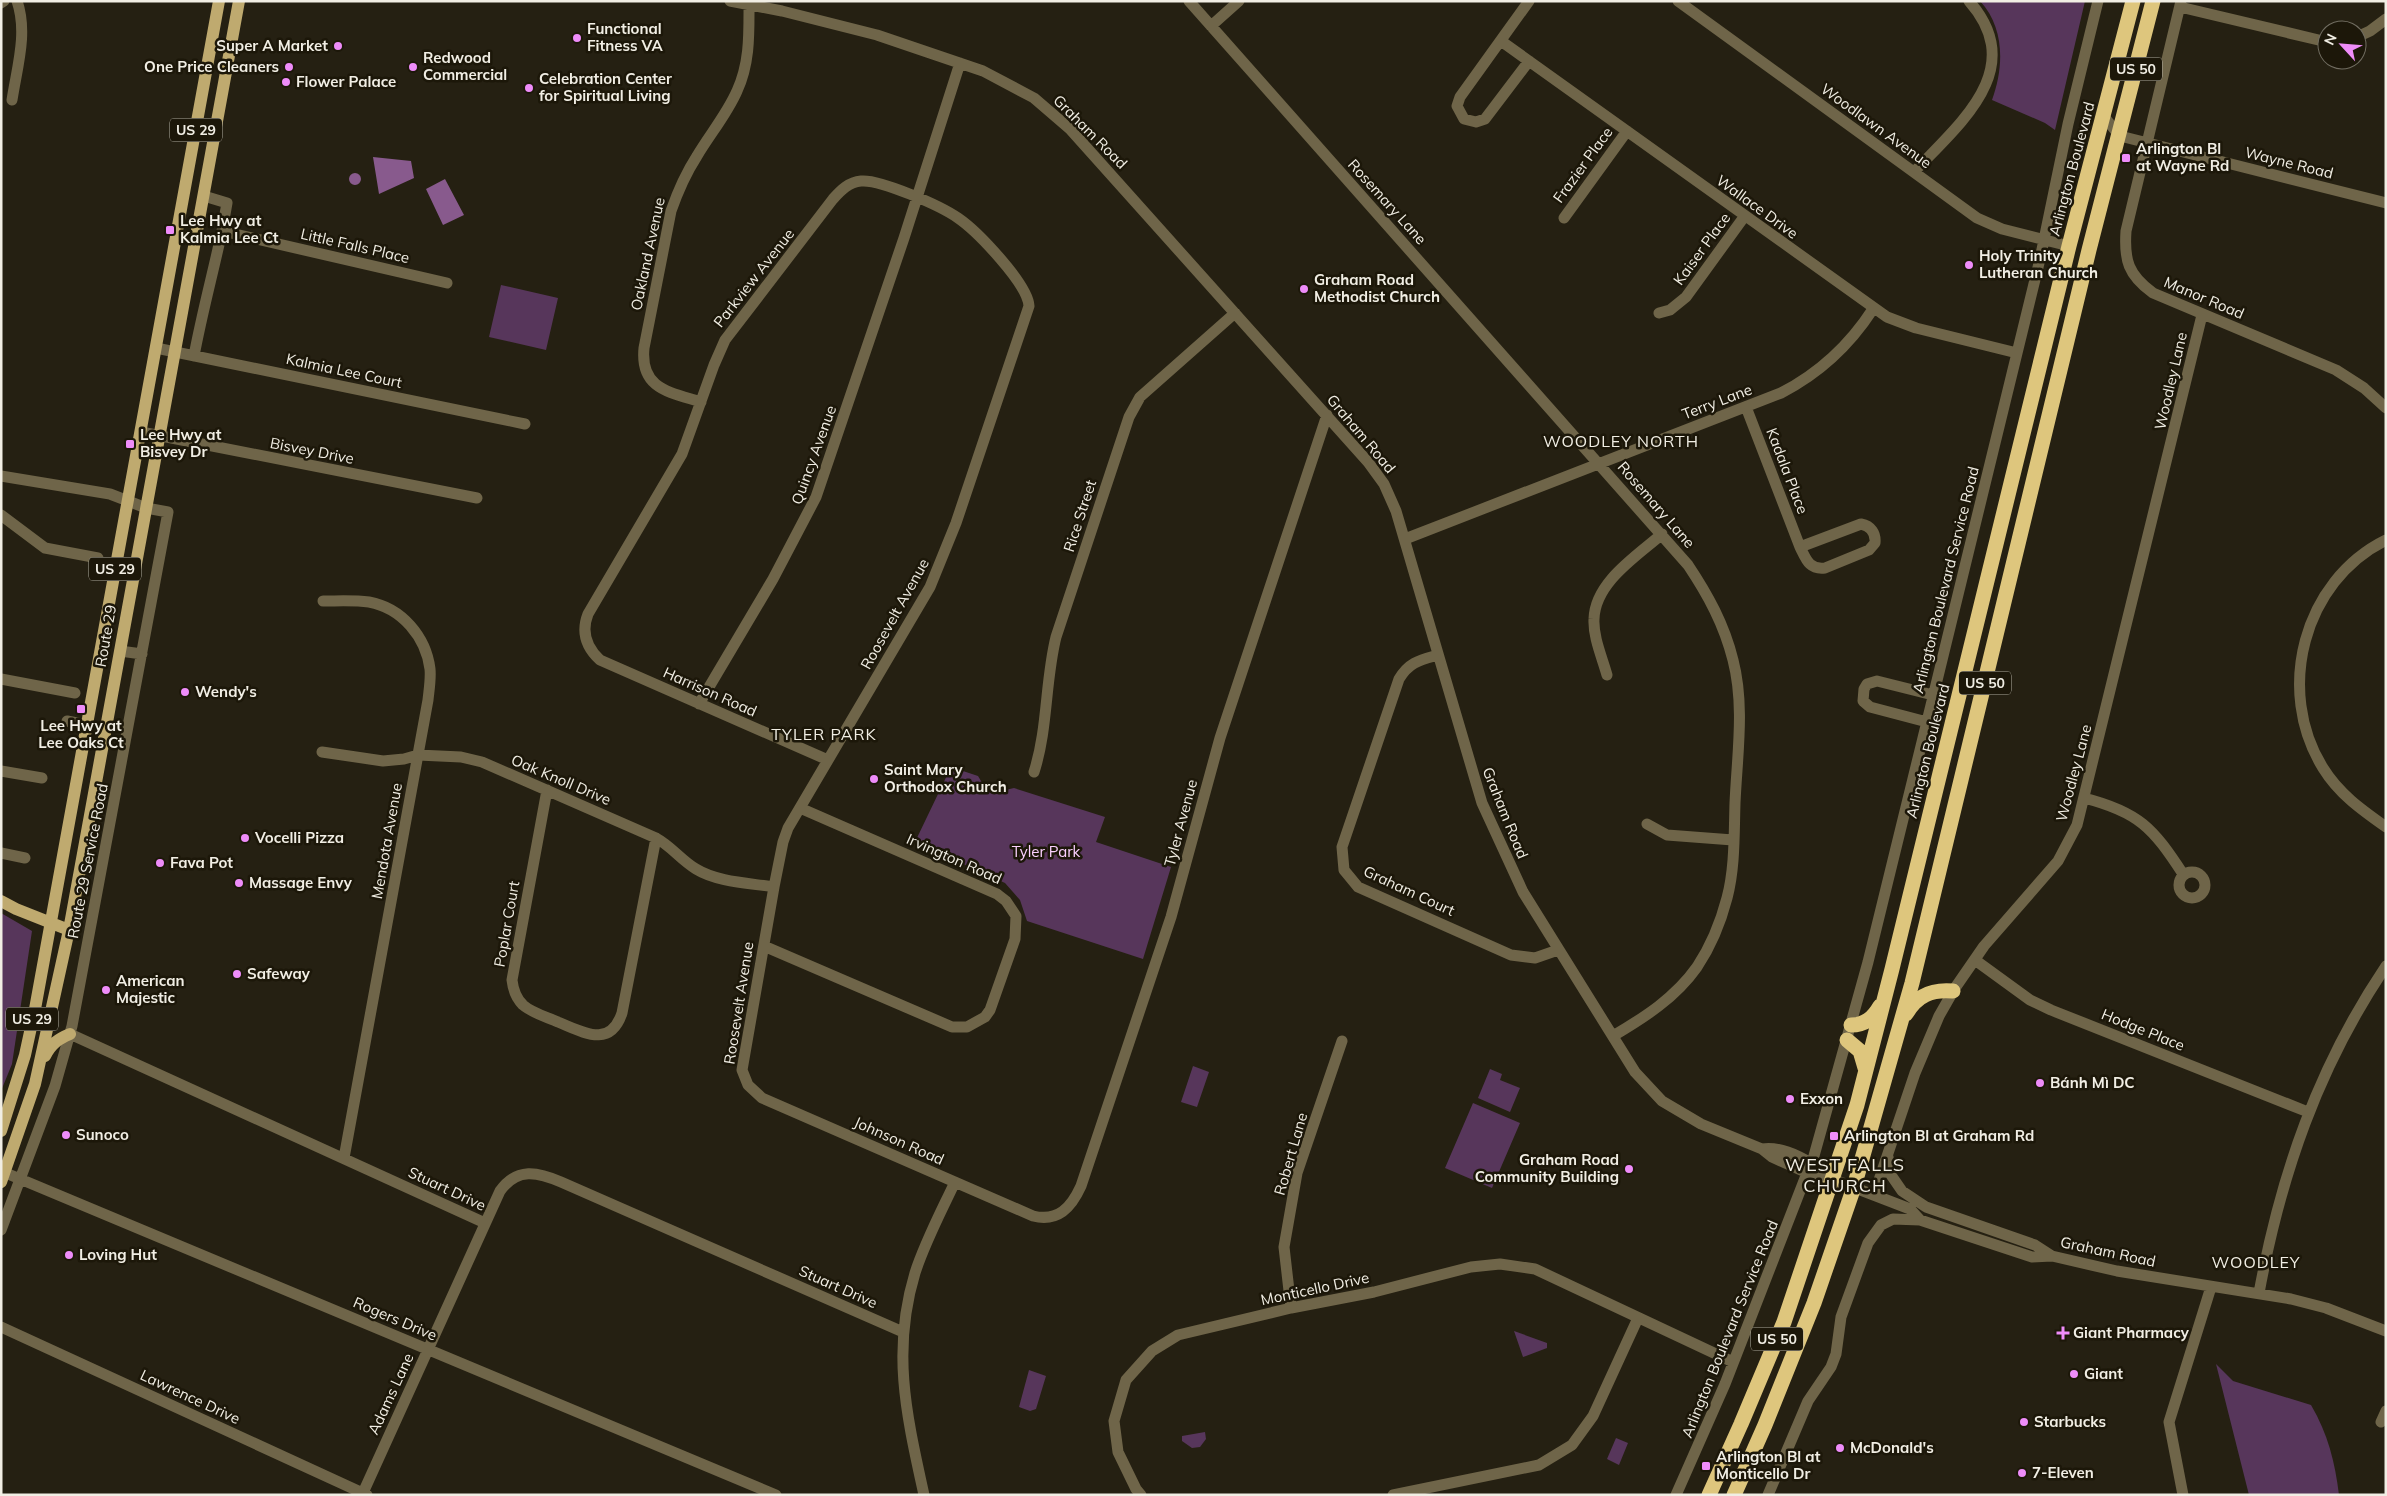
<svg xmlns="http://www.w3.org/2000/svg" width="2387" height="1496" viewBox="0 0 2387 1496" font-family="Mulish,sans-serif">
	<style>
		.green { fill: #57365b }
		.water { fill: #885a8d }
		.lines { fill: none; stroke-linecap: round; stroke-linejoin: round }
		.minor { stroke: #6f6549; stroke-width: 11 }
		.major { stroke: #bfaa6f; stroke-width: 12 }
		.highway { stroke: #dec67d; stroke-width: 15 }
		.poi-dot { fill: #ee8cf9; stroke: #1c1709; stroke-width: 2 }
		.labels { text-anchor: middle; stroke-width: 5; stroke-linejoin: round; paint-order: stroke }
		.shield { fill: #1c1709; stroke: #b1aea2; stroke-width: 1 }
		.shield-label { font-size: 14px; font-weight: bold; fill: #f1eee4 }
		.poi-label { font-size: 15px; font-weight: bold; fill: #f1eee4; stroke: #1c1709; text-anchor: start }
		.street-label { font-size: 15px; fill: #f1eee4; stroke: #1c1709 }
		.park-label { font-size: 15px; fill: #fbd1ff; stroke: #1c1709 }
		.neighbourhood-label { font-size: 16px; letter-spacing: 1px; fill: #f1eee4; stroke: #1c1709 }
		.quarter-label { font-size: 18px; letter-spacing: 1px; fill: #f1eee4; stroke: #1c1709 }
	</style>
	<rect width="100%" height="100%" fill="#252012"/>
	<path class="green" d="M1980,1H2085L2055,130L2045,123L1992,100C2004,67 2005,28 1980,1Z
		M501,285L558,298L546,350L489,337Z
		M951,767L978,776L984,786L997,792L1014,788L1105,817L1096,842L1171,867L1143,959L1027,921L1020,900L1005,883L915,842Z
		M1,913L32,931L12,1064L1,1091Z
		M1193,1066L1209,1072L1197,1107L1181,1102Z
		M1490,1069L1502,1074L1500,1080L1520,1088L1510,1112L1478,1098Z
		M1473,1103L1520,1123L1492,1188L1445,1168Z
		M1514,1331L1547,1343V1348L1523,1357Z
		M2216,1364L2233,1381L2311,1405C2328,1434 2335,1462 2339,1495H2249Z
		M1029,1370L1046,1376L1036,1409L1030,1411L1019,1407Z
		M1205,1432L1206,1439L1200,1447L1192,1448L1182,1441V1436Z
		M1616,1438L1628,1443L1619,1465L1607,1459Z"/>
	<path class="water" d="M373,157L411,161L414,178L379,194Z
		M349 179a6 6 0 1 1 12 0a6 6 0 1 1-12 0Z
		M445,179L464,215L443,225L426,189Z"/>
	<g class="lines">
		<path class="minor" d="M730,1L782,11L877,35L983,71L1034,98L1070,129L1368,462L1384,484L1396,511L1482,803L1523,892L1635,1072L1662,1101L1701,1124L1762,1149L1772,1157L1812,1175L1832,1179L1910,1209L1920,1220L2032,1257L2052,1256L2117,1271L2291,1299L2326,1308L2386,1331
			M1189,1L1688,565C1708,595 1724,624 1733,660C1745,706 1737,756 1735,803C1734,834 1735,868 1727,898C1721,921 1711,946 1697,967C1675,998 1645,1017 1613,1036
			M1678,1L1977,218L2002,229L2069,246
			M2181,1L2126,231C2124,260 2128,275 2153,293L2336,370L2364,388L2386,408
			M1,3L4,1
			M2180,7L2327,42
			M1211,26L1239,1
			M2357,37L2370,31L2386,19
			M1501,41L1887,317L1916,328L2017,353
			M1529,61L1485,119L1476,122L1464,119L1457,106L1460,97L1529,1
			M12,100C17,67 28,33 17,1
			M2105,118L2120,136L2386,203
			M1914,172C1959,124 2029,69 1969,1
			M204,196L227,203L222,231L447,283
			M1564,218L1627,131
			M1659,313L1670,310L1686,297L1744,217
			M156,348L525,424
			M194,356C202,313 213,273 222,231
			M701,402C669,392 640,389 644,348L671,211C678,191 686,173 697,156C710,134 727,114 737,91C750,63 749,34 749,4
			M1746,407L1800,547
			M141,432L477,498
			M1,476L110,494L146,508L168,512L72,1026L55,1086L1,1230
			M1,515L45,548L98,558
			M1861,524C1871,526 1876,533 1875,543L1869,550L1825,568C1809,570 1806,559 1800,547Z
			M1405,539L1781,393C1820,373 1849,346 1873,309
			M2386,540C2303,581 2275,691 2323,768C2339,794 2362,810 2386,827
			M323,601C338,601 354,600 369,602C402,608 426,637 430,669C431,679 429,690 428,700L344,1158
			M120,651L142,654
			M1438,655C1420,660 1409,662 1399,679L1342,847L1344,870L1358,887L1511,955L1535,958L1558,950
			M1607,675C1602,657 1593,637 1594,619C1595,582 1637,556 1662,534
			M1,679L75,693
			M699,704L773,579L816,497L904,238L960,63
			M67,721L87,725
			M1927,722L1870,707L1863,701L1864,689L1867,684L1877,681L1933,695
			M322,752L383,761L404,759L418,755L461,757L482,762L656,838C671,846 681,860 696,869C717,882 749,883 774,887
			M828,760L600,660C586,647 581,632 588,614L682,454L714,365L725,340L833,199C841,190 849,182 861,181C880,179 941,206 958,218C977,231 1028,284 1029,306L956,523L930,587L788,828L783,842L774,887L742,1070L748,1085L762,1098L1033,1216C1058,1222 1071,1208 1081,1186L1171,917L1220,738L1327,415
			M1,771L42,778
			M1034,772C1048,729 1045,681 1056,637L1129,417L1140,397L1235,313
			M547,790L512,980C513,989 517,999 523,1005C532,1013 547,1017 558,1022C583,1032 610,1049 622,1013L656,838
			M2084,798C2139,812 2153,828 2183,874
			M1647,824L1667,835L1733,840
			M1,853L25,858
			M2179 885a13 13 0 1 1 26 0a13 13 0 1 1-26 0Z
			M764,946L952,1027H967L985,1017L990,1010L1015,939L1016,916L1006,901L997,894L800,808
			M1975,960L2030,1000L2051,1010L2308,1112
			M70,1034L485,1223
			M1762,1149C1784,1145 1817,1164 1832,1179
			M1888,1157L1891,1175L1902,1191L1926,1207L2035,1245L2052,1256
			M1812,1163L1868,962L1922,742L2040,259L2068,124L2098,1
			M1,1171L776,1495
			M1874,1195L1915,1073L1939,1016L1955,988L1984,946L2058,861L2077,825L2202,315
			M2259,1293C2281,1174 2318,1067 2386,966
			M1291,1308L1284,1247L1297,1173L1342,1041
			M1,1327L367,1495
			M2381,1422L2386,1411
			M362,1495L500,1191C517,1167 538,1172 561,1182L903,1332
			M924,1495C907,1417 891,1352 915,1273C925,1242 941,1212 955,1182
			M1141,1495L1136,1489L1118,1452L1114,1421L1126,1380L1152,1351L1178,1335L1291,1308L1374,1292L1471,1267L1500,1264L1535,1269L1733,1362
			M1393,1495L1539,1465L1572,1445L1593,1416L1638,1318
			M1676,1495L1725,1384L1807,1173
			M1768,1495L1808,1401L1831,1367L1836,1354L1841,1317L1868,1243L1881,1225L1893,1219L1920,1220
			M2183,1495L2169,1422L2211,1287"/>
		<path class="major" d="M1,901L16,909L69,930
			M45,1056C51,1044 58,1039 70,1034
			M1,1131L25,1055L35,1009L219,1
			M1,1182L35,1084L69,930L239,1"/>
		<path class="highway" d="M1906,1014C1917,995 1932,989 1953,991
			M1851,1025C1865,1025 1873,1018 1880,1006
			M1847,1040L1860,1051L1865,1068
			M1709,1495L1741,1424L1784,1322L1857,1105L1892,969L2069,246L2133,1
			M1734,1495L1765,1425L1814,1303L1854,1187L1912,983L2089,250L2153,1"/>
	</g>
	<g class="poi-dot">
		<circle cx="577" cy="38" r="5"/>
		<circle cx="338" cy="46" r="5"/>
		<circle cx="289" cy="67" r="5"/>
		<circle cx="413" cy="67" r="5"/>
		<circle cx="286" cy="82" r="5"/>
		<circle cx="529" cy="88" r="5"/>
		<rect x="2121" y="153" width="10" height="10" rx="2.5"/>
		<rect x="165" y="225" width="10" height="10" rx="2.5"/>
		<circle cx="1969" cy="265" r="5"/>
		<circle cx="1304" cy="289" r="5"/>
		<rect x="125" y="439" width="10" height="10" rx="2.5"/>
		<circle cx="185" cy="692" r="5"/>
		<rect x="76" y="704" width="10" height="10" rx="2.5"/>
		<circle cx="874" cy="779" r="5"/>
		<circle cx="245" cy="838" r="5"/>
		<circle cx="160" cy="863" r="5"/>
		<circle cx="239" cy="883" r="5"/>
		<circle cx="237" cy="974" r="5"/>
		<circle cx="106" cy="990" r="5"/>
		<circle cx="2040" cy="1083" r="5"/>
		<circle cx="1790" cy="1099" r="5"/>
		<circle cx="66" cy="1135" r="5"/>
		<rect x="1829" y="1131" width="10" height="10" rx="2.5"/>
		<circle cx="1629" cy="1169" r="5"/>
		<circle cx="69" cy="1255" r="5"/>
		<path d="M2060.5 1325.5h5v5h5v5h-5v5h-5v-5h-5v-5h5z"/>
		<circle cx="2074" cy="1374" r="5"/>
		<circle cx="2024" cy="1422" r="5"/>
		<circle cx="1840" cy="1448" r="5"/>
		<rect x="1701" y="1461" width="10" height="10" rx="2.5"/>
		<circle cx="2022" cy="1473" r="5"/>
	</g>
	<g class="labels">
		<g class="shield">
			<rect x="2110" y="57.5" width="52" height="23" rx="4"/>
			<rect x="170" y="118.5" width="52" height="23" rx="4"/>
			<rect x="89" y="557.5" width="52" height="23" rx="4"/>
			<rect x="1959" y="671.5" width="52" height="23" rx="4"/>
			<rect x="6" y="1007.5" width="52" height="23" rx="4"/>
			<rect x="1751" y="1327.5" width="52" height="23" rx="4"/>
		</g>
		<g class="shield-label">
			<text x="2136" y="74">US 50</text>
			<text x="196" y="135">US 29</text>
			<text x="115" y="574">US 29</text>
			<text x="1985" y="688">US 50</text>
			<text x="32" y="1024">US 29</text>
			<text x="1777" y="1344">US 50</text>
		</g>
		<g class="poi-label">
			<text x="587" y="34">Functional<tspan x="587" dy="17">Fitness VA</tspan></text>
			<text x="328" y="51" text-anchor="end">Super A Market</text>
			<text x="423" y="63">Redwood<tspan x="423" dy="17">Commercial</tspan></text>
			<text x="279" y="72" text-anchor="end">One Price Cleaners</text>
			<text x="539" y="84">Celebration Center<tspan x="539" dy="17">for Spiritual Living</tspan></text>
			<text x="296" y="87">Flower Palace</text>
			<text x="2136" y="154">Arlington Bl<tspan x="2136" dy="17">at Wayne Rd</tspan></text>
			<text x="180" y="226">Lee Hwy at<tspan x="180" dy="17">Kalmia Lee Ct</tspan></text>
			<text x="1979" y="261">Holy Trinity<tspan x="1979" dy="17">Lutheran Church</tspan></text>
			<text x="1314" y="285">Graham Road<tspan x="1314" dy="17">Methodist Church</tspan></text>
			<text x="140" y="440">Lee Hwy at<tspan x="140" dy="17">Bisvey Dr</tspan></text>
			<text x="195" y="697">Wendy's</text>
			<text x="81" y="731" text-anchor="middle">Lee Hwy at<tspan x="81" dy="17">Lee Oaks Ct</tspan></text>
			<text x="884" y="775">Saint Mary<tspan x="884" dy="17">Orthodox Church</tspan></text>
			<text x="255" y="843">Vocelli Pizza</text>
			<text x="170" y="868">Fava Pot</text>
			<text x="249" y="888">Massage Envy</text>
			<text x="247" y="979">Safeway</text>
			<text x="116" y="986">American<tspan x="116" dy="17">Majestic</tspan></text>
			<text x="2050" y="1088">Bánh Mì DC</text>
			<text x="1800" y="1104">Exxon</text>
			<text x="76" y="1140">Sunoco</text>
			<text x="1844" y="1141">Arlington Bl at Graham Rd</text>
			<text x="1619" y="1165" text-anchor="end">Graham Road<tspan x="1619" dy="17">Community Building</tspan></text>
			<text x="79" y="1260">Loving Hut</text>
			<text x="2073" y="1338">Giant Pharmacy</text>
			<text x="2084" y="1379">Giant</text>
			<text x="2034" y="1427">Starbucks</text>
			<text x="1850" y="1453">McDonald's</text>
			<text x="1716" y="1462">Arlington Bl at<tspan x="1716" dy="17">Monticello Dr</tspan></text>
			<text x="2032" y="1478">7-Eleven</text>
		</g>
		<g class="street-label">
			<text transform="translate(1876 126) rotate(36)" y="5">Woodlawn Avenue</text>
			<text transform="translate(1090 132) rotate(45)" y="5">Graham Road</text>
			<text transform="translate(2289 163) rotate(14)" y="5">Wayne Road</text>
			<text transform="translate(1583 165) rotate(-54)" y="5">Frazier Place</text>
			<text transform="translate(2072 169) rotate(-75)" y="5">Arlington Boulevard</text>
			<text transform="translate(1387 202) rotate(48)" y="5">Rosemary Lane</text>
			<text transform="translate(1757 207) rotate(36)" y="5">Wallace Drive</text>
			<text transform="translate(355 246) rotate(13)" y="5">Little Falls Place</text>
			<text transform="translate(1702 249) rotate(-54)" y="5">Kaiser Place</text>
			<text transform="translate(648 254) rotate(-78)" y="5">Oakland Avenue</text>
			<text transform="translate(754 278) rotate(-52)" y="5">Parkview Avenue</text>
			<text transform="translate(2204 298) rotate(23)" y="5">Manor Road</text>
			<text transform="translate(344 371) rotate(12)" y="5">Kalmia Lee Court</text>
			<text transform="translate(2171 381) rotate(-77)" y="5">Woodley Lane</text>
			<text transform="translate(1717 402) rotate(-21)" y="5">Terry Lane</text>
			<text transform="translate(1361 434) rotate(50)" y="5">Graham Road</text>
			<text transform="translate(312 451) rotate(11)" y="5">Bisvey Drive</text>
			<text transform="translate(814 455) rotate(-70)" y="5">Quincy Avenue</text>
			<text transform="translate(1787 471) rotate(69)" y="5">Kadala Place</text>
			<text transform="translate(1656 505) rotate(49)" y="5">Rosemary Lane</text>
			<text transform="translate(1080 516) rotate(-72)" y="5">Rice Street</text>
			<text transform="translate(1946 580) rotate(-76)" y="5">Arlington Boulevard Service Road</text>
			<text transform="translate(895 614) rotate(-61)" y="5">Roosevelt Avenue</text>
			<text transform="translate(106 636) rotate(-80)" y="5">Route 29</text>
			<text transform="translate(710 692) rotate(24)" y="5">Harrison Road</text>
			<text transform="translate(1928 751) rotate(-76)" y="5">Arlington Boulevard</text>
			<text transform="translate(2074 773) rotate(-75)" y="5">Woodley Lane</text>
			<text transform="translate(561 780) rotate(23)" y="5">Oak Knoll Drive</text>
			<text transform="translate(1505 813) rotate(68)" y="5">Graham Road</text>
			<text transform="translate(1181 823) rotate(-75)" y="5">Tyler Avenue</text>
			<text transform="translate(387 841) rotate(-80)" y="5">Mendota Avenue</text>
			<text transform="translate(954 859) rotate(24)" y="5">Irvington Road</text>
			<text transform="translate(88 861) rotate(-79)" y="5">Route 29 Service Road</text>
			<text transform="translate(1409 891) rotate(25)" y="5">Graham Court</text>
			<text transform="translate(507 924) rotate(-80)" y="5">Poplar Court</text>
			<text transform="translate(739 1003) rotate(-81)" y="5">Roosevelt Avenue</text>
			<text transform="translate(2143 1030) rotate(22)" y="5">Hodge Place</text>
			<text transform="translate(899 1141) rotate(24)" y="5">Johnson Road</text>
			<text transform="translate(1291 1154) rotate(-74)" y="5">Robert Lane</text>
			<text transform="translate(447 1189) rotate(25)" y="5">Stuart Drive</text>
			<text transform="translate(2108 1252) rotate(12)" y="5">Graham Road</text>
			<text transform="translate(838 1287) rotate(24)" y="5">Stuart Drive</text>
			<text transform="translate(1315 1289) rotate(-12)" y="5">Monticello Drive</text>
			<text transform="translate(395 1319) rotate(23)" y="5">Rogers Drive</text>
			<text transform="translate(1730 1329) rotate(-68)" y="5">Arlington Boulevard Service Road</text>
			<text transform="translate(391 1394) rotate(-65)" y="5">Adams Lane</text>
			<text transform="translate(190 1397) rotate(25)" y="5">Lawrence Drive</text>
		</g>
		<g class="park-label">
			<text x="1046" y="857">Tyler Park</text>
		</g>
		<g class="neighbourhood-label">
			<text x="1621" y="447">WOODLEY NORTH</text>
			<text x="824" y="740">TYLER PARK</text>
			<text x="2256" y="1268">WOODLEY</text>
		</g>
		<g class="quarter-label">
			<text x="1845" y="1171">WEST FALLS<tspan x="1845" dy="21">CHURCH</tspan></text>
		</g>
	</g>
	<rect width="2387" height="1496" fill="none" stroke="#f1eee4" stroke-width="5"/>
	<g transform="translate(2342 45) rotate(296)"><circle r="24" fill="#1c1709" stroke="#716d61"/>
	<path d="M0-4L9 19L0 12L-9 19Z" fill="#ee8cf9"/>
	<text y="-8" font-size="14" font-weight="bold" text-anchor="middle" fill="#f1eee4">N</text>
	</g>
</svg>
